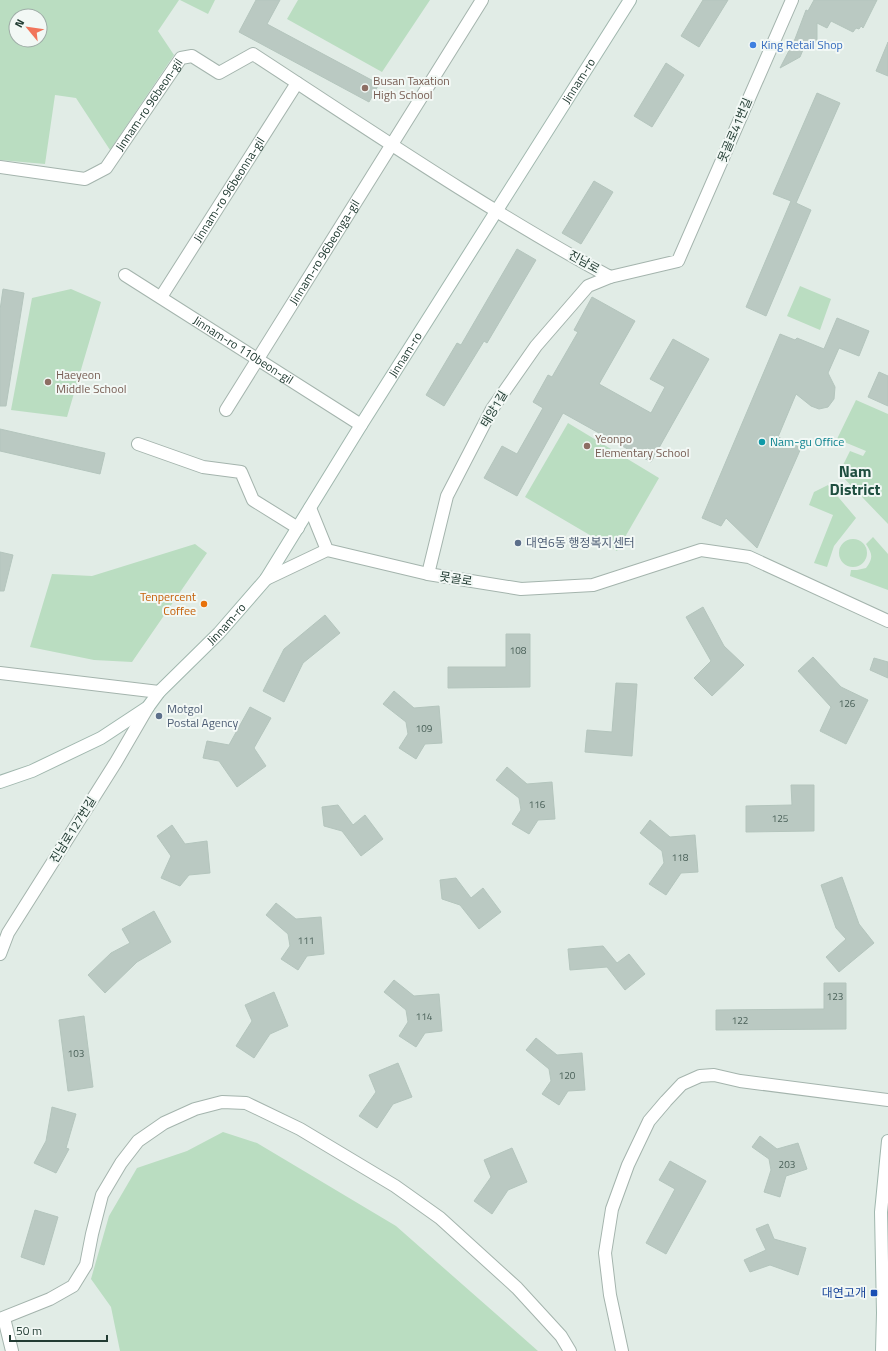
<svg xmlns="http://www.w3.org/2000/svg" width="888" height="1351" viewBox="0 0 888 1351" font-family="'Titillium Web','Noto Sans KR',sans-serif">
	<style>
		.green { fill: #baddc1; fill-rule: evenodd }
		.building { fill: #bac9c2; stroke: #b4c5bd }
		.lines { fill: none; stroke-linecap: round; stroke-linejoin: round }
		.minor-casing { stroke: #a4b4ad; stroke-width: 14 }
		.tertiary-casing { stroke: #a4b4ad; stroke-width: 14 }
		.secondary-casing { stroke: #a0b7ae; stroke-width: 14 }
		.minor { stroke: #fff; stroke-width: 12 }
		.tertiary { stroke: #fff; stroke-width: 12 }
		.secondary { stroke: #fff; stroke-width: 12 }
		.shop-dot { fill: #3f7fe0; stroke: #f2f8f5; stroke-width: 1.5 }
		.education-dot { fill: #8d6e63; stroke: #f2f8f5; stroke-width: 1.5 }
		.culture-dot { fill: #0f9aa8; stroke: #f2f8f5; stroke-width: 1.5 }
		.service-dot { fill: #5c6f8a; stroke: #f2f8f5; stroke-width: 1.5 }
		.food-dot { fill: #e8710a; stroke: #f2f8f5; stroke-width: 1.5 }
		.transit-dot { fill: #1a4fb4; stroke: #f2f8f5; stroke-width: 1.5 }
		.labels { text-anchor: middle; stroke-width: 4; stroke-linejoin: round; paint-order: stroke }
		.number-label { font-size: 10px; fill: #485f57 }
		.shop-label { font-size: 12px; fill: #366cbe; stroke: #f2f8f5; text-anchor: start }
		.education-label { font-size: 12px; fill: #785e54; stroke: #f2f8f5; text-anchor: start }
		.street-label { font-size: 12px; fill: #223c33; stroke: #f2f8f5 }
		.culture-label { font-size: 12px; fill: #0d838f; stroke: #f2f8f5; text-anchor: start }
		.service-label { font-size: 12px; fill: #4e5e75; stroke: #f2f8f5; text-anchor: start }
		.food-label { font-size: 12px; fill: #c56008; stroke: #f2f8f5; text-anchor: end }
		.transit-label { font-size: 12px; fill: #164399; stroke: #f2f8f5; text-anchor: end }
		.district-label { font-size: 16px; font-weight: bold; fill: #1e4e3f; stroke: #f2f8f5 }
	</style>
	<rect width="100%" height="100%" fill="#e1ece6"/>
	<path class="green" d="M0,0H179L158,31L174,55L110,150L76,98L55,95L45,164L0,160ZM16,16H40V40H16Z
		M180,0H215L208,14Z
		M298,0H430L382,72L287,19Z
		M800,286L831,299L820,330L787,316Z
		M71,289L101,302L67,417L11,410L32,298Z
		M856,400L888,414V524L839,473L850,451L863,456L866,451L837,439Z
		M568,423L659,478L617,551L525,497Z
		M828,485L856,518L834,546L827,567L814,563L833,515L809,505L814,492Z
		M873,537L888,554V590L850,576L851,570H857L866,568C873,558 873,555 866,544Z
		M839 553a14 14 0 1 1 28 0a14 14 0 1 1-28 0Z
		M195,544L207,553L132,662L94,660L30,647L52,574L92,576Z
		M223,1132L257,1143L396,1226L538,1351H120L111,1307L91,1279L109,1216L137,1168L187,1151Z"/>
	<path class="building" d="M256,0H280L267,24L379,84L369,102L239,32Z
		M703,0H728L699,47L681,36Z
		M814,0H877L863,28L861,26L859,29L856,28L853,32L831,21L827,28L817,23V42L805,45L800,57L780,68L795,39L806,10L808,11Z
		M888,42V76L876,71Z
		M666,63L684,75L652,127L634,116Z
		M817,93L840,103L796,203L811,210L766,316L746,307L791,201L773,194Z
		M594,181L613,192L581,244L562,233Z
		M517,249L536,260L487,343L484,341L444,406L426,395L457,343L461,345Z
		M3,289L24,293L6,406H0V310Z
		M592,297L635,321L599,384L651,413L665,387L650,379L673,339L709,359L651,462L563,413L517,496L484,478L502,446L517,454L543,408L533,402L548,375L552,377L578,332L574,330Z
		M837,318L869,331L859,356L839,348L828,373L835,387L834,399L828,407L819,409L811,406L796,394L778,437L801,448L757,548L726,518L721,526L702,518L780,334L795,340L797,338L824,349Z
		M879,372L888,376V406L868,397Z
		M0,429L105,453L100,474L0,451Z
		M0,552L13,555L4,591H0Z
		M703,607L724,646L744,665L712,696L694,678L711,661L686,617Z
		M325,615L340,633L303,663L284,702L263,691L284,649Z
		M506,634H530V687L448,688V667H506Z
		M813,657L841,687L868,700L846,744L820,731L831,707L798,671Z
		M874,658L888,662V678L870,670Z
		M616,683L637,684L632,756L585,752L587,730L612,732Z
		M394,691L414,708L439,706L442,743L425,744L416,759L399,748L408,734L406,722L383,704Z
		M250,707L271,718L254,748L266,766L237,787L219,761L203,758L207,741L229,745Z
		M507,767L527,784L552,782L555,819L538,820L529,834L512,824L521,810L519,798L496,780Z
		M791,785H814V831L746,832V806L792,805Z
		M338,805L353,825L365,815L383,839L361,856L342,831L324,826L322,807Z
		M650,820L670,837L695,835L698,872L681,873L666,895L649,884L664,863L662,851L640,833Z
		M172,825L185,844L207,841L210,873L189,875L180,886L161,878L171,856L157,836Z
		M842,877L859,924L874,943L839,972L826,957L846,939L836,928L821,885Z
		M456,878L471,898L483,888L501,912L479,929L460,905L442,899L440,880Z
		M276,903L296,919L321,917L324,954L307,956L298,970L281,959L290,946L288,934L266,915Z
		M154,911L171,942L137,962L105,993L88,975L111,953L130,943L122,929Z
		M603,946L617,963L629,954L645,974L625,990L607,967L570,970L568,949Z
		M394,980L414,996L439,994L442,1031L425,1033L416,1047L399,1036L408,1022L406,1010L384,992Z
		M824,983H846V1029L716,1030V1010L824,1009Z
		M274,992L288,1026L270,1034L254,1058L236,1046L252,1021L245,1005Z
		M84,1016L93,1087L68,1091L59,1020Z
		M536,1038L557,1055L582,1053L585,1090L568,1091L559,1105L542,1094L551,1081L549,1069L526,1050Z
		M398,1063L412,1097L393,1104L377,1128L359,1116L376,1092L369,1075Z
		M52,1107L76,1114L66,1148L69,1149L56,1173L34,1163L46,1141Z
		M760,1136L777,1149L798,1143L807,1169L786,1176L780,1197L764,1192L771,1170L769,1159L752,1147Z
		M512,1148L527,1182L508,1190L492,1214L474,1201L491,1177L484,1160Z
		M670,1161L706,1181L666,1254L646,1243L675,1189L659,1180Z
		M35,1210L58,1217L44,1265L21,1257Z
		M768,1224L774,1239L806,1248L798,1275L770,1265L750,1272L744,1260L766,1250L756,1229Z"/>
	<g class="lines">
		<g class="minor-casing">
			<g id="minor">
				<path id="s1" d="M0,167L85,179L106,168L181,58L192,56L219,73L253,54C371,131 487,210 610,277L678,261L792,0"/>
				<path id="s2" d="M125,275L361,425"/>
				<path id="s3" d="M161,297L297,83"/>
				<path id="s4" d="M226,410L482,0"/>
				<path d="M138,444L203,467L241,472L253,500L298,528"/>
				<path d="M428,574L447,496L492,409L536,346L588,286L610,277"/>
				<path d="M0,673L159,692"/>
				<path d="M0,954L8,933L116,762L148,707"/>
				<path d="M4,1318L12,1351"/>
				<path d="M0,1319L50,1299L73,1286L86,1265L92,1234L102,1195L121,1163L138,1141L164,1123L195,1109L222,1102L246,1103L300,1129L395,1186L440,1218L517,1288L561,1336L570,1351"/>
				<path d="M622,1351L610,1295L605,1253L612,1209L628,1165L649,1121L666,1101L682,1084L700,1076L714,1075L740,1081L888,1100"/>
			</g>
		</g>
		<g class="tertiary-casing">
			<path id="tertiary" d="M310,508L327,550
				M266,579L327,550L428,574L521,589L593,585L701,550L749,557L888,621"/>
		</g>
		<g class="secondary-casing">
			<g id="secondary">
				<path id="s5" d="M0,782L32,771L101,738L148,707L159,692L219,633L266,579L361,425L630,0"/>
				<path d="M882,1351L883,1313L881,1212L888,1141"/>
			</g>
		</g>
		<use href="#minor" class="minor"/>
		<use href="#tertiary" class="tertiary"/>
		<use href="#secondary" class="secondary"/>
	</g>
	<circle class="shop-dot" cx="753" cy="45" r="4"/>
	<g class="education-dot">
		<circle cx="365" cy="88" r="4"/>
		<circle cx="48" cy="382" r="4"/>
		<circle cx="587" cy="446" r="4"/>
	</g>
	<circle class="culture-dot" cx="762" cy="442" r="4"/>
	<g class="service-dot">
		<circle cx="518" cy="543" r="4"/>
		<circle cx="159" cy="716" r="4"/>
	</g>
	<circle class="food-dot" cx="204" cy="604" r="4"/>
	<rect class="transit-dot" x="870" y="1289" width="8" height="8" rx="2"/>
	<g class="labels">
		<g class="number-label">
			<text x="518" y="654">108</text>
			<text x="847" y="707">126</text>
			<text x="424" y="732">109</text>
			<text x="537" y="808">116</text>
			<text x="780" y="822">125</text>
			<text x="680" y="861">118</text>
			<text x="306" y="944">111</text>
			<text x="835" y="1000">123</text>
			<text x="424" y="1020">114</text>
			<text x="740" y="1024">122</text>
			<text x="76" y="1057">103</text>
			<text x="567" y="1079">120</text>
			<text x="787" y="1168">203</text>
		</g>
		<g class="shop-label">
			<text x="761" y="49">King Retail Shop</text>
		</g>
		<g class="education-label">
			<text x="373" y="85">Busan Taxation<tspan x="373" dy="14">High School</tspan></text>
			<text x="56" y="379">Haeyeon<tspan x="56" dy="14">Middle School</tspan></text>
			<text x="595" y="443">Yeonpo<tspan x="595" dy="14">Elementary School</tspan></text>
		</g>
		<g class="street-label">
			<text dy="4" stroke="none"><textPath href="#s5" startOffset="929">Jinnam-ro</textPath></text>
			<text dy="4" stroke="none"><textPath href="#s1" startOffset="186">Jinnam-ro 96beon-gil</textPath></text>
			<text transform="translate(735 130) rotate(-67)" y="4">못골로41번길</text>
			<text dy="4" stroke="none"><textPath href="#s3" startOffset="127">Jinnam-ro 96beonna-gil</textPath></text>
			<text dy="4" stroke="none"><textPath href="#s4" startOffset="186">Jinnam-ro 96beonga-gil</textPath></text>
			<text transform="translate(584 262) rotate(29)" y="4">진남로</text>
			<text dy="4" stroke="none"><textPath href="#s2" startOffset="140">Jinnam-ro 110beon-gil</textPath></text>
			<text dy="4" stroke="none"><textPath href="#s5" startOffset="605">Jinnam-ro</textPath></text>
			<text transform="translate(494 409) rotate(-59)" y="4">태양1길</text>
			<text transform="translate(456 579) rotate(9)" y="4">못골로</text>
			<text dy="4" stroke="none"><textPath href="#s5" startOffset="281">Jinnam-ro</textPath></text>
			<text transform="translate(73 830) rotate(-58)" y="4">진남로127번길</text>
		</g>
		<g class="culture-label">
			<text x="770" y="446">Nam-gu Office</text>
		</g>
		<g class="service-label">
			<text x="526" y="547">대연6동 행정복지센터</text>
			<text x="167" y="713">Motgol<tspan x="167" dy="14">Postal Agency</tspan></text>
		</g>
		<g class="food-label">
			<text x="196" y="601">Tenpercent<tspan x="196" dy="14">Coffee</tspan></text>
		</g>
		<g class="transit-label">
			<text x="866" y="1297">대연고개</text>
		</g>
		<g class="district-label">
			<text x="855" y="477">Nam<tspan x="855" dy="18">District</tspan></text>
		</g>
	</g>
	<g transform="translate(28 28) rotate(299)"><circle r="19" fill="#f2f8f5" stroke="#9fada7"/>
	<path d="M0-3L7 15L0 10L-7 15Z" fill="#f1755b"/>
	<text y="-6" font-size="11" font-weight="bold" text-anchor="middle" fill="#223c33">N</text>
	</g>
	<path d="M10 1335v6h97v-6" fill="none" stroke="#223c33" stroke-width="2"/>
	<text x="16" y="1335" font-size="12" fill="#223c33" stroke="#f2f8f5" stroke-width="3" paint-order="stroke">50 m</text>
</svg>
